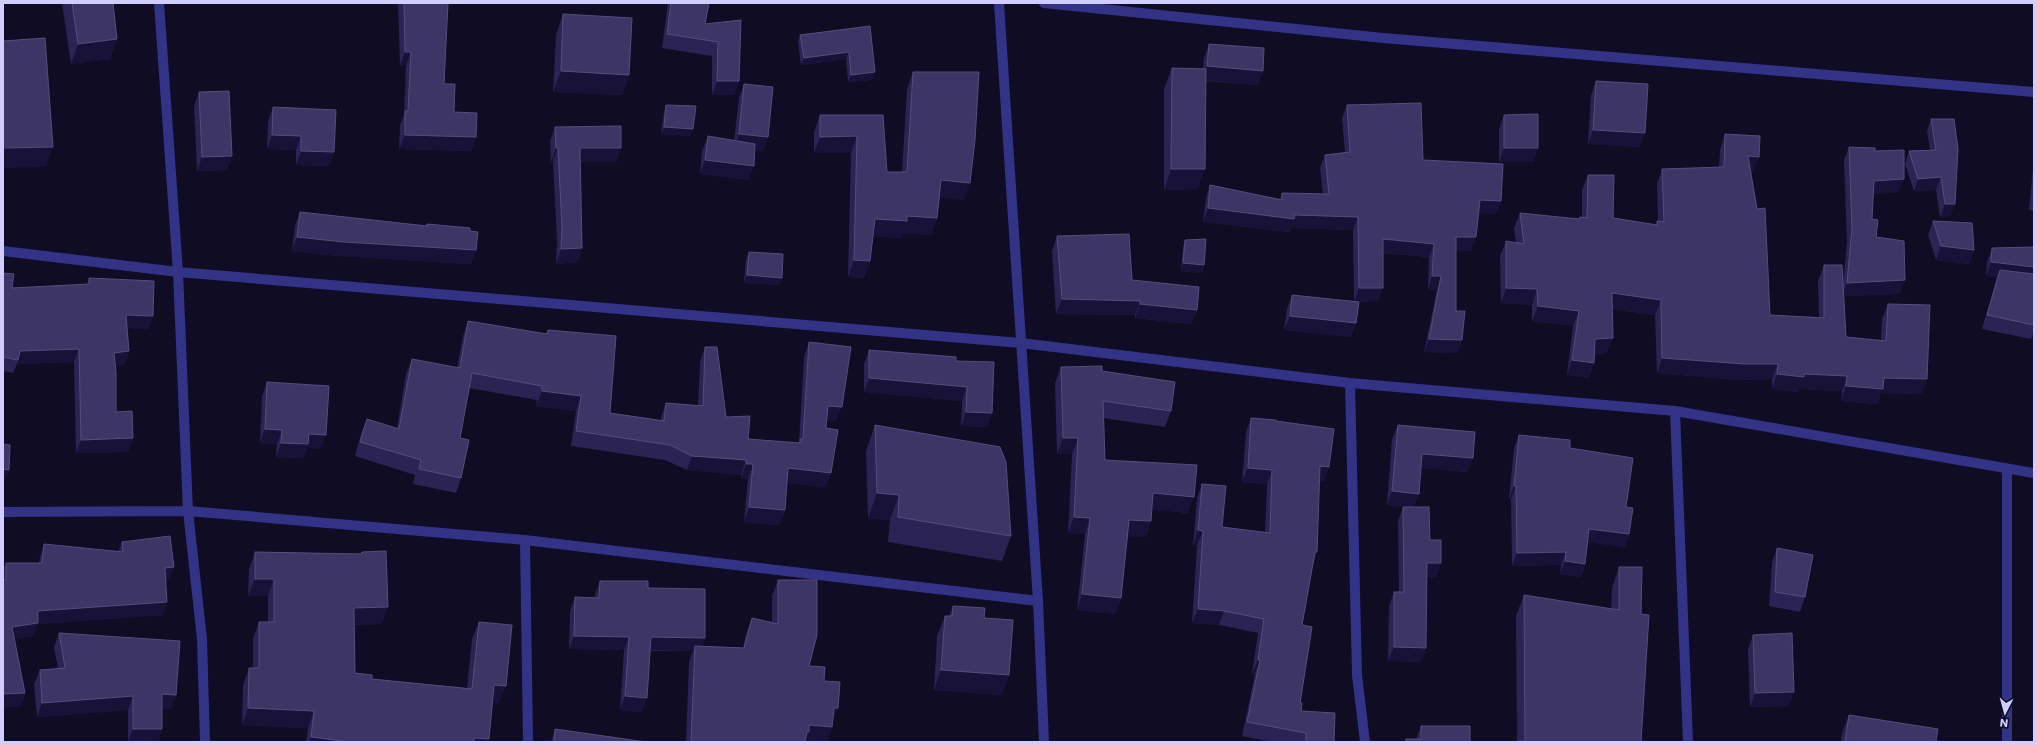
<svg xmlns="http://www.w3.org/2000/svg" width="2037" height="745" viewBox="0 0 2037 745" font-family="Poppins,sans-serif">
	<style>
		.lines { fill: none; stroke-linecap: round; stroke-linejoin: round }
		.street { stroke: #323386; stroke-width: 10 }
		.wall { fill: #2b2353 }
		.shaded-wall { fill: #181238 }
		.building { fill: #3c3565; stroke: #544d7e }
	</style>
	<rect width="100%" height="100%" fill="#0f0c23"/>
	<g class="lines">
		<path class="street" d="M159,3L178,272L1021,343L1350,383L1675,411L2034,473
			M999,3L1038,601L1044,742
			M1044,3L1383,38L2034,92
			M3,251L178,272L188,511L202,639L205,742
			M1350,383L1357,675L1365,742
			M1675,411L1688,742
			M2007,470V742
			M3,512L188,511L525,540L1038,601
			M525,540L528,742"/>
	</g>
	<path class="wall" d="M62,3H113L117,39L110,59L71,64Z
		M398,3H448L444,84L454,112L476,137L471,151L399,149L400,125L404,115L406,66H400Z
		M668,3H709L705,24L741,20L739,81L734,95H712V56L662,48Z
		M563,14L629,75L622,95L553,92L556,35Z
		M870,26L872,80L848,82L846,59L801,65L798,42L800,35Z
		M1209,44L1263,71L1258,85L1206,81L1198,189L1164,190V89L1172,68L1203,69L1204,58Z
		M913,72L964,200L940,197L937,218L931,235L903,233L901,238L873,236L870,261L864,278L848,277L851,153H814V132L820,115H883L887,172H902L907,89Z
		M1596,81L1640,147L1588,144L1591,95Z
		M744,84L768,137L763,151L755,150L749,180L700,174L702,151L708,136L734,141L739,98Z
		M199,92L232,156L227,170L197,171L194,106Z
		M666,105L693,129L690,136L661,134L664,112Z
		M1347,105L1423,160L1501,201L1496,214L1479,213L1471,251L1456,250V311L1462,340L1457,353L1424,352L1437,290L1428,289L1429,257L1383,253L1378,301L1355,302L1356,323L1351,337L1284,330L1287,309L1292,295L1354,301L1353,230L1291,228L1290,232L1203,222L1206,198L1210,185L1280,199L1282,193L1323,194L1320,168L1325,155L1345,153L1342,118Z
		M273,107L329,166L296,165V150L267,149L268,121Z
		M1504,115L1538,148L1533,162H1499V129Z
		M1931,119L1955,204L1950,216L1940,217L1936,190L1914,191L1905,164L1909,151L1930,150L1927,131Z
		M555,127L621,148L616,162H580L582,248L577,262L556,264L557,241L553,162H551L550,141Z
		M1725,134L1753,172H1751L1770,315L1819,317L1818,281L1824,265L1843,284L1847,242L1844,160L1849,147L1875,151L1899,192L1873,194L1872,219L1876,237L1900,294L1844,296L1846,337L1881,340L1882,319L1888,304L1922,394L1881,393L1877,404L1841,401L1842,391L1799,389L1798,392L1772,389V379L1739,380L1657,373L1655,315L1612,309L1607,353L1595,354L1589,378L1567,375L1573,326L1532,321V305L1501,303L1500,256L1506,241L1516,243L1514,228L1520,213L1579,219L1580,217H1582V190L1588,175L1613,218L1656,225L1658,221L1657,184L1662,169L1719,167L1720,150Z
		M2034,158V211L2029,210Z
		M300,212L426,226L427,224L470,231L476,250L471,264L339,256L292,251L295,226Z
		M1933,221L1974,250L1969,264L1936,260L1928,235Z
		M1057,236L1132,280L1197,310L1191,324L1135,318V315L1056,314L1052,251Z
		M1185,240L1204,265L1202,273L1181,271L1183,247Z
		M2034,247V331L2031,339L1982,329L1997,277L1986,276L1987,262L1992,248Z
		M749,252L782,278L779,285L744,283L746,259Z
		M3,273L12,288L87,284L89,278L153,316L148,329L127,328L129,351L125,364L116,365V412L133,438L128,452L76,453L74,362L17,364L13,373L3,371Z
		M468,321L546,334L548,330L610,413L661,420V417L666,403L698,406L700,362L705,347L726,417L748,439L799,443L804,357L809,342L836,421H826V428L831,473L826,487L787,483L785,510L779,525L744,522L748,479L741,478V475L687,470L665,460L571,446L576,411L536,406L537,400L469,388L460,438L461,478L456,493L413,484L415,475L355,456L361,434L367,419L397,428L406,374L412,359L457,368L463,336Z
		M869,350L956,361L992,413L987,427L961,426L962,401L864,392V364Z
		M1061,367L1102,371L1171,411L1165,427L1103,418L1105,460L1188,513L1152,509L1151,521L1146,537L1128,536L1121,598L1115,614L1077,610L1085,534L1068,533L1072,454H1057L1055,383Z
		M267,382L321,449L307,448L303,458L276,457L277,444L260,443L262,396Z
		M1251,418L1276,421L1329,467L1324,481L1319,480L1317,552L1313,565L1302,625L1301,711L1334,742H1272L1242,736L1255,674H1252L1258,633L1219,625L1192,623L1197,545H1193L1197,498L1202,484L1222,527L1265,533L1267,484L1242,482L1246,432Z
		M875,425L1011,536L1002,561L888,542L890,520L868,518L866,451Z
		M1398,425L1468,472L1421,468L1414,507L1441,563L1436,577H1426V648L1421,662L1388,661L1389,606L1394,592H1399L1398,521L1403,507H1405L1387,505L1392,439Z
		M1519,435L1570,448L1626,507L1629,534L1625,547L1588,542L1585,564L1581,577L1560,574L1561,565L1512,566L1511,499H1509L1514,448Z
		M122,542L169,580H166L163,615L37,624L33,636L14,639L25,693L21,706L3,707V570L6,563H39L40,557L44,544L118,552Z
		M1777,548L1805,597L1800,612L1769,606L1772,562Z
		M255,552L361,554L362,552L382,624L354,625L355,673L372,679L467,688L472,639L479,622L499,703L493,702L488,742H306L308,728L242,725L243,685L249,668H253V639L259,622H268V596H248L249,569Z
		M1619,567L1641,614V742H1517L1516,616L1524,595L1611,609L1612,588Z
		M778,580L809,666L824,681L832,724V727L827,742H686L689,662L693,651H650L642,712L620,710L624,650L569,649L570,611L575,597L595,598V594L600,581L648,588L703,646L743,648L746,634L752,618L772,623V596Z
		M953,606L1009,675L1002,695L934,690L937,636L945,616H949Z
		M59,633L176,695L171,709L162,708V729L158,742H128V710L37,717L34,684L40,670L58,669L54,647Z
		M1753,635L1789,706L1750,707L1748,649Z
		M1849,715L1936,741L1944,742H1841L1842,733Z
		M1421,726L1470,742H1405L1406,739H1416Z
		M555,729L646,742H551Z"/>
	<path class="shaded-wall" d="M117,39L110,59L71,64L78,44Z
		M405,52H411L406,66H400Z
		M849,52L846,59L801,65L804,58Z
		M1207,66L1263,71L1258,85L1202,80Z
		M561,71L629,75L622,95L553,92Z
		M875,72L872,80L848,82L851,75Z
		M717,81H739L734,95H712Z
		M664,127L693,129L690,136L661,134Z
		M1593,130L1645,133L1640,147L1588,144Z
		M739,134L768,137L763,151L734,148Z
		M272,135L301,136L296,150L267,149Z
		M405,135L476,137L471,151L399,149Z
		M857,136L851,153H814L820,137Z
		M53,147L46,167L3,168V148Z
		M556,148H558L553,162H551Z
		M580,148H621L616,162H575Z
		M1504,148H1538L1533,162H1499Z
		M301,151L334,152L329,166L296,165Z
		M232,156L227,170L197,171L202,157Z
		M1748,156L1759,157L1753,172L1743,171Z
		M705,160L754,166L749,180L700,174Z
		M1171,169H1205L1198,189L1164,190Z
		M1941,177L1936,190L1914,191L1918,179Z
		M1904,179L1899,192L1869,194L1874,181Z
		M941,180L970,183L964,200L935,197Z
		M1480,200L1501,201L1496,214L1475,213Z
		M1945,204H1955L1950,216L1940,217Z
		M1208,208L1295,215L1358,217L1353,230L1291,228L1290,232L1203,222Z
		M907,216L937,218L931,235L903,233L901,238L869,236L875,219Z
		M297,237L476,250L471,264L339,256L292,251Z
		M1456,237H1476L1471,251L1451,250Z
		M1383,239L1434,244L1429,257L1378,252Z
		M1941,246L1974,250L1969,264L1936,260Z
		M582,248L577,262L556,264L561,249Z
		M854,260L870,261L864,278L848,277Z
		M1991,262L2034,267V281L2000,270L1997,277L1986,276Z
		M1183,263L1204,265L1202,273L1181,271Z
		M747,275L782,278L779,285L744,283Z
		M1432,276H1441L1437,290L1428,289Z
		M1905,280L1900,294L1842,296L1847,283Z
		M1359,288H1383L1378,301L1354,302Z
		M1506,288L1537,289L1532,305L1501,303Z
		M1612,293L1661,300L1655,315L1607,308Z
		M1062,299L1140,301L1135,315L1056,314Z
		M1140,304L1197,310L1191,324L1135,318Z
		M1538,306L1579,311L1573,326L1532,321Z
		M126,315L153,316L148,329L121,328Z
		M1290,316L1356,323L1351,337L1284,330Z
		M1613,338L1607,353L1590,354L1595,339Z
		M1429,339L1462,340L1457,353L1424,352Z
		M79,349L74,362L17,364L20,351Z
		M129,351L125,364L110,366L114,353Z
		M1662,358L1778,364L1772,379L1739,380L1657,373Z
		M1572,360L1594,363L1589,378L1567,375Z
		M1777,374H1804L1847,376L1842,391L1799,389L1798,392L1772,389Z
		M869,378L967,387L962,401L864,392Z
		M1884,378L1927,379L1922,394L1881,393L1877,404L1841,401L1846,386Z
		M542,391L581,396L576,411L536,406Z
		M828,406L842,407L836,421H823Z
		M966,412L992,413L987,427L961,426Z
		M265,429L282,430L277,444L260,443Z
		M309,434L326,435L321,449L307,448L303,458L276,457L281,443Z
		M133,438L128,452L76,453L81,440Z
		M1063,438H1078L1072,454H1057Z
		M1422,454L1473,458L1468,472L1417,468Z
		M692,456L746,460L741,475L687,470Z
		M746,464H753L748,479L741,478Z
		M1320,466L1329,467L1324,481L1315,480Z
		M788,468L831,473L826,487L783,483Z
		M1248,468L1272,470L1267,484L1242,482Z
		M3,469L9,470L6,477H3Z
		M1514,486H1516L1511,499H1509Z
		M1392,491L1419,494L1414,508L1387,505Z
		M877,493L899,495L890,520L868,518Z
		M1153,493L1194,497L1188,513L1147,509Z
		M749,507L785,510L779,525L744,522Z
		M1074,517L1090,518L1085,534L1068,533Z
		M1129,520L1151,521L1146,537L1124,536Z
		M1589,529L1629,534L1625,547L1585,542Z
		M1198,530L1203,531L1197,545H1193Z
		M1315,552H1317L1312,567Z
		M1566,552L1561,565L1512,566L1517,553Z
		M1565,561L1585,564L1581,577L1560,574Z
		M1427,563H1441L1436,577H1421Z
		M174,567L169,580L161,581L165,568Z
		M255,579H274L268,596H248Z
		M1082,594L1121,598L1115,614L1077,610Z
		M167,602L163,615L37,624L33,636L7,640L12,627L38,611Z
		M388,607L382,624L348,625L354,608Z
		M1198,609L1224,611L1219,625L1192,623Z
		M574,636L629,637L624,650L569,649Z
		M651,637L705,638L701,652L695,646L693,651L646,650Z
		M1394,647L1426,648L1421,662L1388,661Z
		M1258,660H1260L1255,674H1252Z
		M941,670L1009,675L1002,695L934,690Z
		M494,685L506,686L499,703L488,702Z
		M1794,692L1789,706L1750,707L1755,693Z
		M25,693L21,706L3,707V694Z
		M162,694L176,695L171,709L157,708Z
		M133,696L128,710L37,717L42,703Z
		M625,696L647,698L642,712L620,710Z
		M248,708L314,711L308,728L242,725Z
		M834,708H838L832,725Z
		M809,725L832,727L827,742H803Z
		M133,729H162L158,742H128Z
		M311,737L350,742H309Z
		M474,738L489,739L488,742H473Z"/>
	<path class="building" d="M72,3H113L117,39L78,44Z
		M404,3H448L444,84H455L454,112L477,113L476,137L405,135V111H408L411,52H405Z
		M671,3H709L705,24L741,20L739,81H717L718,42L667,34Z
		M563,14L632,18L629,75L561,71Z
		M870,26L875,72L851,75L849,52L804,58L800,35Z
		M45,38L53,147L3,148V41Z
		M1209,44L1264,48L1263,71L1207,66Z
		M1172,68L1206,69L1205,169H1171Z
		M913,72H979L975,140L970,183L941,180L937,218L907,216V221L875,219L870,261L854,260L857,136L820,137V115H883L887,172H907Z
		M1596,81L1648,84L1645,133L1593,130Z
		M744,84L773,87L768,137L739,134Z
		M229,91L232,156L202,157L199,92Z
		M1421,103L1423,160L1503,164L1501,201L1480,200L1476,237H1456V311H1465L1462,340L1429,339L1441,276H1432L1434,244L1383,239V288H1359L1358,217L1295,215L1294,219L1208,208L1210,185L1282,200V193L1329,194L1325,155L1350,152L1347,105Z
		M666,105L696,106L693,129L664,127Z
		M273,107L336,110L334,152L301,151V136L272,135Z
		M1538,114V148H1504V115Z
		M1931,119H1954L1958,149L1955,204H1945L1941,177L1918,179L1909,151L1936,150Z
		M621,126V148H580L582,248L561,249L562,227L558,148H556L555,127Z
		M1725,134L1760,136L1759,157L1748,156L1757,209L1765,208L1770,315L1824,318V265H1842L1846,337L1886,341L1888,304L1930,305L1927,379L1884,378L1883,389L1846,386L1847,376L1804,374V377L1777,374L1778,364H1745L1662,358L1661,300L1612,293L1613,338L1595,339L1594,363L1572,360L1579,311L1538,306L1537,289L1506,288V241L1524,244L1520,213L1579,219L1580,217L1587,218L1588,175H1614L1613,218L1657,225V221L1664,222L1662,169L1724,167Z
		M708,136L755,144L754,166L705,160Z
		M1849,147L1875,148V151L1904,150V179L1874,181L1872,219L1878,220L1876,237L1904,241L1905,280L1847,283L1852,228Z
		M300,212L427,226V224L470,228V231L478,232L476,250L344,242L297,237Z
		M1933,221L1972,223L1974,250L1941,246Z
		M1129,234L1132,280L1199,287L1197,310L1140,304V301L1062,299L1057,236Z
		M1206,239L1204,265L1183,263L1185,240Z
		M2034,247V267L1991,262L1992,248Z
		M749,252L783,254L782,278L747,275Z
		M2000,270L2034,274V325L1987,315Z
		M3,273L14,274L12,288L89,284V278L154,281L153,316L126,315L129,351L114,353L116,372V412L132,411L133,438L81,440L79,349L20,351L18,360L3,357Z
		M1292,295L1359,302L1356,323L1290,316Z
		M468,321L547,334L548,330L616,336L610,413L664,421L666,403L703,406L705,347H717L726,417L750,416L748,439L800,443V439H803L809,342L851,347L842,407L828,406L826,428L838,430L831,473L788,468L785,510L749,507L753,464H746V460L692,456L670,445L576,431L581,396L542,391V386L472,373L460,438L469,440L461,478L419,469L421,460L360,442L367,419L399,429L412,359L460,368Z
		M869,350L956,357V361L994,362L992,413L966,412L967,387L869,378Z
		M1102,366V371L1175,382L1171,411L1103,401L1105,460L1197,465L1194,497L1153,493L1151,521L1129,520L1121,598L1082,594L1090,518L1074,517L1078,438H1063L1061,367Z
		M267,382L329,386L326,435L309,434L308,444L281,443L282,430L265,429Z
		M1251,418L1276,420V421L1334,429L1329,467L1320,466L1317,552H1315L1302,625L1312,627L1300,703H1302L1301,711L1335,713L1334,742H1306V733L1247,722L1260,660H1258L1264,619L1224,611L1198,609L1203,531L1198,530L1202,484L1226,486L1222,527L1270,533L1272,470L1248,468Z
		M875,425L1000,447L1006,462L1011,536L898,517L899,495L877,493Z
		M1398,425L1475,432L1473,458L1422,454L1419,494L1392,491Z
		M1519,435L1570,440V448L1633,458L1626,507L1633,508L1629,534L1589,529L1585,564L1565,561L1566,552L1517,553L1516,486H1514Z
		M3,444L10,445L9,470L3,469Z
		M1403,507H1429L1430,540H1441V563H1427L1426,648L1394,647V592H1404Z
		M170,536L174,567L165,568L167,602L38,611V623L12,627L25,693L3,694V580H6V563H42L44,544L123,552L122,542Z
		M1777,548L1813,555L1805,597L1775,592Z
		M386,551L388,607L354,608L355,673L372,675V679L472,689L479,622L512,625L506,686L494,685L489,739L474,738V742H350L311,737L314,711L248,708L249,668H259V622H274V579H255V552L362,554V552Z
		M1619,567H1642L1641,614L1649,615L1641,742H1504L1525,741L1524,595L1619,610Z
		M778,580H817V635L809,666L825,667L824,681L840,682L838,708H834L832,727L809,725V732H807L805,742H691L695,646L744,648L752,618L778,624Z
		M600,581H648V588L705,589V638L651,637L647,698L625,696L629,637L574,636L575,597L599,598Z
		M953,606L985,608L984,618L1013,620L1009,675L941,670L945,616H952Z
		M59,633L180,641L176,695L162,694V729H133V696L42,703L40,670L65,668Z
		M1792,633L1794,692L1755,693L1753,635Z
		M1849,715L1938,729L1936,741L1944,742H1845Z
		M1421,726H1470V742H1406V739H1421Z
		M555,729L646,742H554Z"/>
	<rect width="2037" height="745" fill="none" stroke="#d1ceff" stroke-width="8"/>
	<g transform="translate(2005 713) rotate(186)" stroke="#0f0c23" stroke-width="3" paint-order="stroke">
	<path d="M0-3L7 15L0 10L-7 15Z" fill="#d1ceff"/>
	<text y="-6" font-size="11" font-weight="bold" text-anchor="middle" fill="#d1ceff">N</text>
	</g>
</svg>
